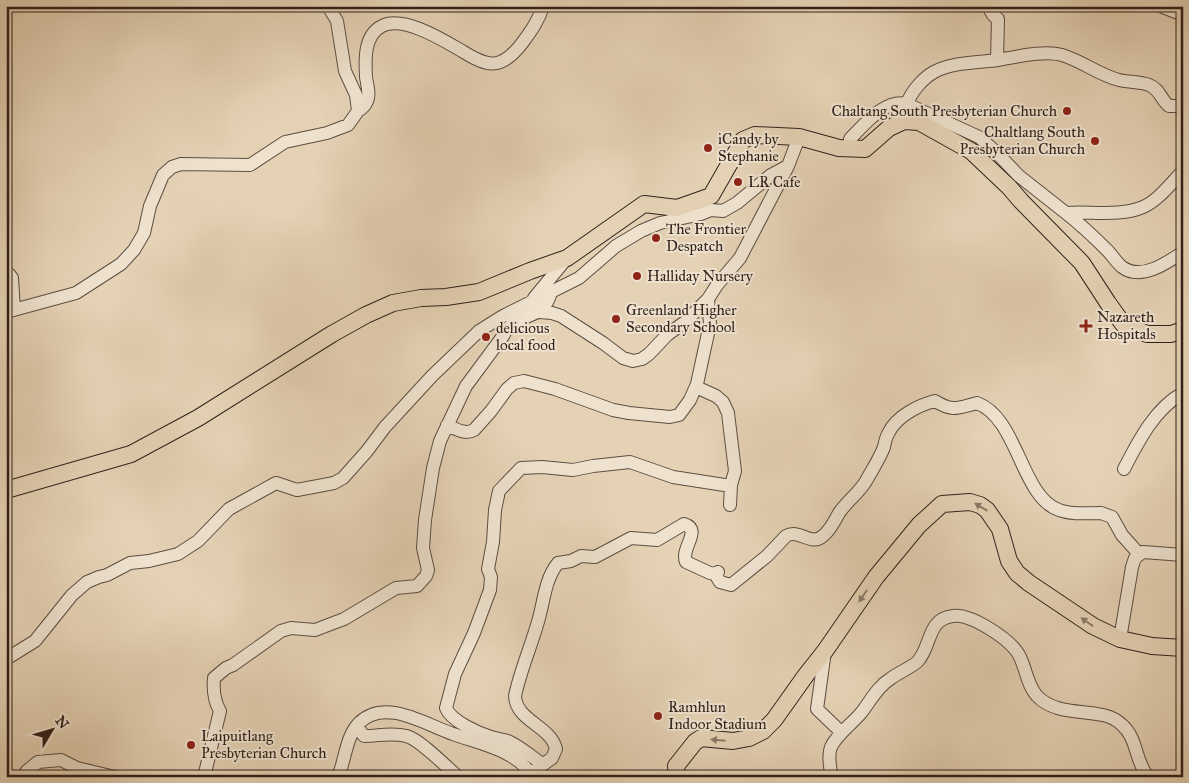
<svg xmlns="http://www.w3.org/2000/svg" width="1189" height="783" viewBox="0 0 1189 783" font-family="'IM FELL Great Primer',serif">
	<style>
		.lines { fill: none; stroke-linecap: round; stroke-linejoin: round }
		.minor-casing { stroke: #5d4d42; stroke-width: 14 }
		.major-casing { stroke: #30211b; stroke-width: 18 }
		.minor { stroke: #eee2cf; stroke-width: 12 }
		.major { stroke: #e5d2b5; stroke-width: 16 }
		.oneway { fill: #8a7a68 }
		.poi-dot { fill: #8f2418; stroke: #eee2cf; stroke-width: 2 }
		.labels { text-anchor: middle; stroke-width: 4; stroke-linejoin: round; paint-order: stroke }
		.poi-label { font-size: 15px; fill: #30211b; stroke: #eee2cf; text-anchor: start }
	</style>
	<rect width="100%" height="100%" fill="#e5d2b5"/>
	<filter id="stains"><feTurbulence type="fractalNoise" baseFrequency=".004" numOctaves="4"/><feColorMatrix values="0 0 0 0 .2 0 0 0 0 .09 0 0 0 0 .02 0 0 0 .5 -.17"/></filter>
	<radialGradient id="worn" r=".72"><stop offset=".6" stop-color="#630" stop-opacity="0"/><stop offset="1" stop-color="#630" stop-opacity=".3"/></radialGradient>
	<g class="lines">
		<g class="minor-casing">
			<path id="minor" d="M988,6L993,15L998,19L997,60
				M1160,6L1183,15
				M907,104C911,92 923,78 934,72C953,62 976,63 998,60C1016,57 1044,50 1062,55C1082,61 1099,75 1119,80C1127,82 1142,82 1149,85C1160,89 1161,100 1169,106H1183
				M358,111C361,109 365,106 366,103C371,95 367,85 366,77C365,59 364,35 382,26C403,15 443,40 462,51C489,68 502,70 523,42C531,31 539,20 543,6
				M849,148L850,139C864,125 884,99 907,104L979,137L997,153L1019,176L1066,213C1090,211 1120,217 1143,207C1159,200 1171,183 1183,171
				M1066,213C1080,224 1094,237 1107,250C1112,255 1116,262 1122,267C1141,281 1167,263 1183,252
				M6,272L9,274L12,278L14,310
				M534,298L567,258
				M6,312L76,293L121,264L134,250L144,233L150,206L163,175L172,167L181,164L250,165L285,142L327,133L348,125L358,111L356,95L345,71L337,21L328,6
				M539,312L552,313L561,316L603,343L623,358L633,361L642,359L649,354L667,335L685,322L708,299L717,285L740,258L788,166
				M696,387L716,396L723,402L728,413L735,471L731,485L730,505
				M447,425C456,429 465,435 474,430L491,411L507,389L514,383L524,381L555,389L613,410L629,413L670,417L679,415L690,400L697,384L710,324L708,299
				M1124,469C1138,442 1155,408 1183,393
				M715,574L720,582L731,585L767,556L786,536C800,528 811,548 824,535C831,529 835,520 839,513C847,501 859,493 866,481C872,470 880,458 884,447C885,441 886,437 889,432C897,416 919,405 935,401C953,412 957,408 977,403C1018,418 1021,497 1059,510C1072,515 1088,513 1101,513L1112,517L1122,535L1139,554
				M1120,639L1132,567L1135,558L1143,552L1183,555
				M825,651L817,709L841,732
				M6,659L35,641L72,595L87,582L99,577L107,575L130,563L149,561L178,554L198,541L229,509L276,483L297,490L334,483L343,478L367,451L385,427L432,376L479,331L503,316L579,278L616,246L641,231L660,223L701,214L711,210L723,211L737,203L771,175L788,166L799,137
				M357,727L364,736C378,736 392,732 406,736C418,738 448,768 458,777
				M542,764C531,756 522,748 510,742C504,739 497,739 491,737C478,733 451,721 446,708L455,674L474,633L490,590L491,577L488,569L493,542L495,510L499,491L521,468L542,467L573,470L593,466L630,462L673,477L731,486
				M531,773L552,758L556,749C551,726 516,721 515,696C520,672 530,649 537,625C544,604 544,580 558,563L571,561L581,556L595,557L631,538L657,540L684,524C703,530 680,548 686,562L710,573L715,574L718,572
				M23,777L27,771L38,762L61,760L77,768L115,777
				M204,777L220,711C214,701 213,689 214,678L226,668L233,665L281,631L291,628L315,630L344,619L396,588L417,586L426,576L428,570L423,548L425,520L433,468L440,441L466,386L503,336C516,309 543,324 551,292
				M338,777C345,761 346,736 359,723C385,697 426,725 453,734C480,744 517,750 533,777
				M831,777C831,766 827,757 831,747C838,733 851,725 861,713C870,702 877,687 890,679C896,674 914,666 918,661C932,645 927,619 953,616C970,613 1010,639 1019,655C1026,668 1027,685 1037,696C1060,720 1101,705 1121,724C1138,738 1134,759 1148,777"/>
		</g>
		<g class="major-casing">
			<path id="major" d="M6,490L131,454L198,418L332,334L366,315L393,303L421,298L446,297L479,292L530,271L567,258L644,204L677,208L711,196L743,140L755,135L799,137L839,148L865,149L889,128L904,121L919,122L971,151L1009,187L1021,201L1082,263L1108,303L1123,324L1147,334H1171L1183,330
				M677,777L676,766L695,742L701,738L733,741L749,738L763,731L774,720L806,675L825,651L876,577L919,525L942,504L970,502L980,505L987,510L1000,529L1009,561L1017,573L1029,583L1093,626L1120,639L1152,646L1183,648"/>
		</g>
		<use href="#minor" class="minor"/>
		<use href="#major" class="major"/>
	</g>
	<defs><path id="oneway-solid" d="M-6-.8H1V-3.2L6.5 0L1 3.2V.8H-6Z" transform="scale(1.25)"/></defs>
	<g class="oneway">
		<use href="#oneway-solid" transform="translate(981 507) rotate(-149)"/>
		<use href="#oneway-solid" transform="translate(863 596) rotate(124)"/>
		<use href="#oneway-solid" transform="translate(1087 622) rotate(-145)"/>
		<use href="#oneway-solid" transform="translate(718 740) rotate(-175)"/>
	</g>
	<g class="poi-dot">
		<circle cx="1067" cy="111" r="5"/>
		<circle cx="1095" cy="141" r="5"/>
		<circle cx="708" cy="148" r="5"/>
		<circle cx="738" cy="182" r="5"/>
		<circle cx="656" cy="238" r="5"/>
		<circle cx="637" cy="276" r="5"/>
		<circle cx="616" cy="319" r="5"/>
		<path d="M1083.5 318.5h5v5h5v5h-5v5h-5v-5h-5v-5h5z"/>
		<circle cx="486" cy="337" r="5"/>
		<circle cx="658" cy="716" r="5"/>
		<circle cx="191" cy="745" r="5"/>
	</g>
	<g class="labels">
		<g class="poi-label">
			<text x="1057" y="116" text-anchor="end">Chaltang South Presbyterian Church</text>
			<text x="1085" y="137" text-anchor="end">Chaltlang South<tspan x="1085" dy="17">Presbyterian Church</tspan></text>
			<text x="718" y="144">iCandy by<tspan x="718" dy="17">Stephanie</tspan></text>
			<text x="748" y="187">LR Cafe</text>
			<text x="666" y="234">The Frontier<tspan x="666" dy="17">Despatch</tspan></text>
			<text x="647" y="281">Halliday Nursery</text>
			<text x="626" y="315">Greenland Higher<tspan x="626" dy="17">Secondary School</tspan></text>
			<text x="1097" y="322">Nazareth<tspan x="1097" dy="17">Hospitals</tspan></text>
			<text x="496" y="333">delicious<tspan x="496" dy="17">local food</tspan></text>
			<text x="668" y="712">Ramhlun<tspan x="668" dy="17">Indoor Stadium</tspan></text>
			<text x="201" y="741">Laipuitlang<tspan x="201" dy="17">Presbyterian Church</tspan></text>
		</g>
	</g>
	<rect width="1189" height="783" fill="none" stroke="#e5d2b5" stroke-width="25"/>
	<rect x="8" y="8" width="1174" height="768" fill="none" stroke="#30211b" stroke-width="2.5"/>
	<rect x="12" y="12" width="1164" height="758" fill="none" stroke="#30211b"/>
	<g transform="translate(52 730) rotate(52)" stroke="#eee2cf" stroke-width="4" paint-order="stroke">
	<path d="M0-4L9 19L0 12L-9 19Z" fill="#30211b"/>
	<text y="-8" font-size="14" font-weight="bold" text-anchor="middle" fill="#30211b">N</text>
	</g>
	<rect width="100%" height="100%" filter="url(#stains)"/>
	<rect width="100%" height="100%" fill="url(#worn)"/>
</svg>
